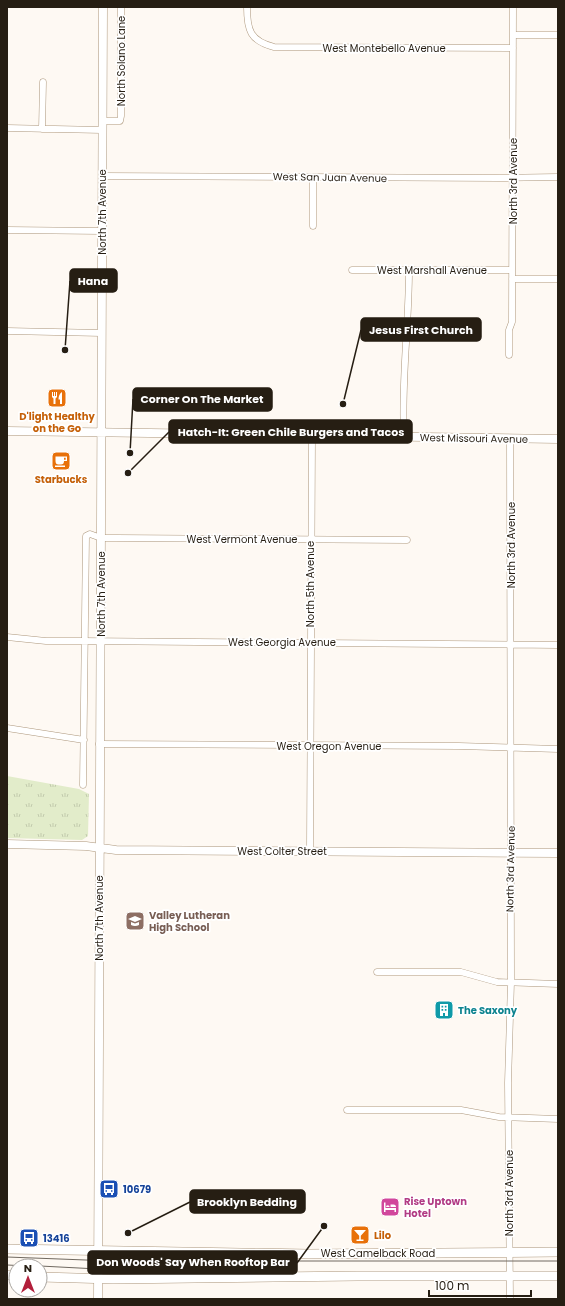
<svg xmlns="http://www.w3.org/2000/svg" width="565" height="1306" viewBox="0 0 565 1306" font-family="Poppins,sans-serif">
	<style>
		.grass { fill: url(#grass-tufts) }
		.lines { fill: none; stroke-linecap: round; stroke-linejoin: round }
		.street-casing { stroke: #ad977c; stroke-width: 7 }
		.secondary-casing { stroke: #ad977c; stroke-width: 9 }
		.primary-casing { stroke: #ad977c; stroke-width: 10 }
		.street { stroke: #fff; stroke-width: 6 }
		.secondary { stroke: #fff; stroke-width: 8 }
		.primary { stroke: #fff; stroke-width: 9 }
		.tram { stroke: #706960; stroke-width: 1 }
		.labels { text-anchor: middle; stroke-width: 3.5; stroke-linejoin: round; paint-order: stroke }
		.street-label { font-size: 10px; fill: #261e13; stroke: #fff }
		.food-label { font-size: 10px; font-weight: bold; fill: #c56008; stroke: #fff }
		.education-label { font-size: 10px; font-weight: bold; fill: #785e54; stroke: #fff; text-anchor: start }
		.culture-label { font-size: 10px; font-weight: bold; fill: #0d838f; stroke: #fff; text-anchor: start }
		.transit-label { font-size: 10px; font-weight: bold; fill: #164399; stroke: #fff; text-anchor: start }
		.hotel-label { font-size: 10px; font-weight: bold; fill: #b23c85; stroke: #fff; text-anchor: start }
		.leader { fill: none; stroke: #261e13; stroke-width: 1.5 }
		.callout-dot { fill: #261e13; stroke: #fff; stroke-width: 1.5 }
		.callout { fill: #261e13; stroke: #261e13; stroke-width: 1.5 }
		.callout-label { font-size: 11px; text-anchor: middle; font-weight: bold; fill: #fff }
	</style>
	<defs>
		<pattern id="grass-tufts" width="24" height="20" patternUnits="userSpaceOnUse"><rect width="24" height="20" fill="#e2ecca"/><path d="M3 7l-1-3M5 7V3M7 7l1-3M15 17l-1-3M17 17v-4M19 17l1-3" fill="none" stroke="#c2caad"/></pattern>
	</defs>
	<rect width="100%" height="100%" fill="#fef9f3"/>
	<path class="grass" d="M7,776L79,789L89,794L88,836L82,840L7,838Z"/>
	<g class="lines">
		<g class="street-casing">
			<path id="street" d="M247,7C247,30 250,41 274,47L513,48
				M513,35H558
				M102,121H120L121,116V7
				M7,128L102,130
				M42,129L43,82
				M102,176L499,178L558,177
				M313,177V226
				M7,230L102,231
				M352,270H512
				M512,279H558
				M7,331L102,333
				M509,355V330L512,322L513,7
				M404,437C401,381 409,326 409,270
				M510,438L511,982L508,1083L510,1299
				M7,637L46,641H79L558,645
				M7,728L84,740
				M99,744L459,746L558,749
				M83,785L86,536L90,534L101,538H116L407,540
				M310,851L312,436
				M377,972H461L497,982L558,984
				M347,1110H461L499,1117L558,1119"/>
		</g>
		<g class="secondary-casing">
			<path id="secondary" d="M7,431L558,439
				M7,844L86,846L116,850L558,853
				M98,1299L103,7"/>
		</g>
		<g class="primary-casing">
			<path id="primary" d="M7,1249L308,1254L558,1252
				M7,1275H16
				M40,1277L113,1279L357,1276H558"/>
		</g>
		<use href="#street" class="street"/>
		<use href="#secondary" class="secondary"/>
		<use href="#primary" class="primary"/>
		<path class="tram" d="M7,1257L112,1261H558
			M7,1265L28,1266
			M40,1266L98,1269L218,1268"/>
	</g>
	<defs>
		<g id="restaurant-square" transform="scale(1)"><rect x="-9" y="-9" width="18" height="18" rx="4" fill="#e8710a" stroke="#fff"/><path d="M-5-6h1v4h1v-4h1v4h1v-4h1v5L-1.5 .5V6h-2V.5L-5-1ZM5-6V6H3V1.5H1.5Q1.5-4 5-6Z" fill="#fff"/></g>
		<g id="cafe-square" transform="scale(1)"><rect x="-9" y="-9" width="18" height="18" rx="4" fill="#e8710a" stroke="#fff"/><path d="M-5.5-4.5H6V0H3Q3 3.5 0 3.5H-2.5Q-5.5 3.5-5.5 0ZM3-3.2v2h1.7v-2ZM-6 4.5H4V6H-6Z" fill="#fff"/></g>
		<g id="school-square" transform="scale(1)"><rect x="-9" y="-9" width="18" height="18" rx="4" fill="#8d6e63" stroke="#fff"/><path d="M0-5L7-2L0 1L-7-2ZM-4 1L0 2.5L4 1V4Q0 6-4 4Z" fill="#fff"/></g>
		<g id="building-square" transform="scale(1)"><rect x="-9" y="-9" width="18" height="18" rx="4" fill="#0f9aa8" stroke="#fff"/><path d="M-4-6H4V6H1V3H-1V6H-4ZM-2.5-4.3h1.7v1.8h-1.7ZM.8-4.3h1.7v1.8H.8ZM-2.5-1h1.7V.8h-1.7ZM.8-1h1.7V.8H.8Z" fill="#fff"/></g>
		<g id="bus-square" transform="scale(1)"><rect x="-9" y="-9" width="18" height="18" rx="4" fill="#1a4fb4" stroke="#fff"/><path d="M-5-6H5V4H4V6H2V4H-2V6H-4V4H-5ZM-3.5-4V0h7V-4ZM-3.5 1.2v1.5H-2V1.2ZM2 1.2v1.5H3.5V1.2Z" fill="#fff"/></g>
		<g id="hotel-square" transform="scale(1)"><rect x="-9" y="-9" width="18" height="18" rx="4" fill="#d1479c" stroke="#fff"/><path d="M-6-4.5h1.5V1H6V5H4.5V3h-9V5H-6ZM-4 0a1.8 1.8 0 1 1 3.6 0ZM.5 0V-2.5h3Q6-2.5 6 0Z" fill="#fff"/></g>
		<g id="bar-square" transform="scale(1)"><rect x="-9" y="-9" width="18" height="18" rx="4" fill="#e8710a" stroke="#fff"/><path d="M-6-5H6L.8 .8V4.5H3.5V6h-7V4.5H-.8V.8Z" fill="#fff"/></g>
	</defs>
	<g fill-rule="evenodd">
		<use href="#restaurant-square" x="57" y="398"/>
		<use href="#cafe-square" x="61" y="461"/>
		<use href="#school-square" x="135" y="921"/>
		<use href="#building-square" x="444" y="1010"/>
		<use href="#bus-square" x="109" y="1189"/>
		<use href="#hotel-square" x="390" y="1207"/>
		<use href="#bar-square" x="360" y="1235"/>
		<use href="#bus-square" x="29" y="1238"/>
	</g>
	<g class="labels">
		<g class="street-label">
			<text x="384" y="52">West Montebello Avenue</text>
			<text transform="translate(121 61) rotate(-90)" y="4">North Solano Lane</text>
			<text transform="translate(330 177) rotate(1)" y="4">West San Juan Avenue</text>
			<text transform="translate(513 181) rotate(-90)" y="4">North 3rd Avenue</text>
			<text transform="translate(102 212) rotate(-90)" y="4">North 7th Avenue</text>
			<text x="432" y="274">West Marshall Avenue</text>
			<text transform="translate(474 438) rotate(1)" y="4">West Missouri Avenue</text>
			<text x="242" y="543">West Vermont Avenue</text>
			<text transform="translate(511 545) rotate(-90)" y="4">North 3rd Avenue</text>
			<text transform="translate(310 584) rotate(-90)" y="4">North 5th Avenue</text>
			<text transform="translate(101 594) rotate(-90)" y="4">North 7th Avenue</text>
			<text x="282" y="646">West Georgia Avenue</text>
			<text x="329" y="750">West Oregon Avenue</text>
			<text x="282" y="855">West Colter Street</text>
			<text transform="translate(510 869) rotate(-89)" y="4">North 3rd Avenue</text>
			<text transform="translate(99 918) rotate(-90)" y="4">North 7th Avenue</text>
			<text transform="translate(509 1193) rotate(-90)" y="4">North 3rd Avenue</text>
			<text x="378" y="1257">West Camelback Road</text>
		</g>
		<g class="food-label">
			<text x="57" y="420">D'light Healthy<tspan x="57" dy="12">on the Go</tspan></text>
			<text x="61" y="483">Starbucks</text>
			<text x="374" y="1239" text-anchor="start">Lilo</text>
		</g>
		<g class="education-label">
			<text x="149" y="919">Valley Lutheran<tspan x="149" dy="12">High School</tspan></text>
		</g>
		<g class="culture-label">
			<text x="458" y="1014">The Saxony</text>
		</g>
		<g class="transit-label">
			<text x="123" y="1193">10679</text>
			<text x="43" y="1242">13416</text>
		</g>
		<g class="hotel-label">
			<text x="404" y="1205">Rise Uptown<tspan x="404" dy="12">Hotel</tspan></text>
		</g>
	</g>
	<path class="leader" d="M65 350L70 281M343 404L361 330M130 453L133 399M128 473L169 432M128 1233L190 1202M324 1226L297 1263"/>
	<g class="callout-dot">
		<circle cx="65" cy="350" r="4"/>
		<circle cx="343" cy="404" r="4"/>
		<circle cx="130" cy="453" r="4"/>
		<circle cx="128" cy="473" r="4"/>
		<circle cx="128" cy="1233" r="4"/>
		<circle cx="324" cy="1226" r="4"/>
	</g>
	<g class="callout">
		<rect x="70" y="269" width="47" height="23" rx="4"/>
		<rect x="361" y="318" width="120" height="23" rx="4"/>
		<rect x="133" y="388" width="139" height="23" rx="4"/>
		<rect x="169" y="420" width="243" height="23" rx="4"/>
		<rect x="190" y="1190" width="115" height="23" rx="4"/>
		<rect x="88" y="1251" width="209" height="23" rx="4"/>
	</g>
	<g class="callout-label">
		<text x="93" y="285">Hana</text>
		<text x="421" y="334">Jesus First Church</text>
		<text x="202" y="403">Corner On The Market</text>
		<text x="291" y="436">Hatch-It: Green Chile Burgers and Tacos</text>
		<text x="247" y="1206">Brooklyn Bedding</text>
		<text x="193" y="1266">Don Woods' Say When Rooftop Bar</text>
	</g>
	<rect width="565" height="1306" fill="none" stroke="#261e13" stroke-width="16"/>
	<g transform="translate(28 1278)"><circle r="19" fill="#ffffff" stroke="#a8a5a1"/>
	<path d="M0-3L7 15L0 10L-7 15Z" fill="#b21f3b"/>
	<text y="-6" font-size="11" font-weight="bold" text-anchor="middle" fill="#261e13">N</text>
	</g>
	<path d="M429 1290v6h102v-6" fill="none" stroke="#261e13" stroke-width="2"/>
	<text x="435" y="1290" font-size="12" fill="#261e13" stroke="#ffffff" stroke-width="3" paint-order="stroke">100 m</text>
</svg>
